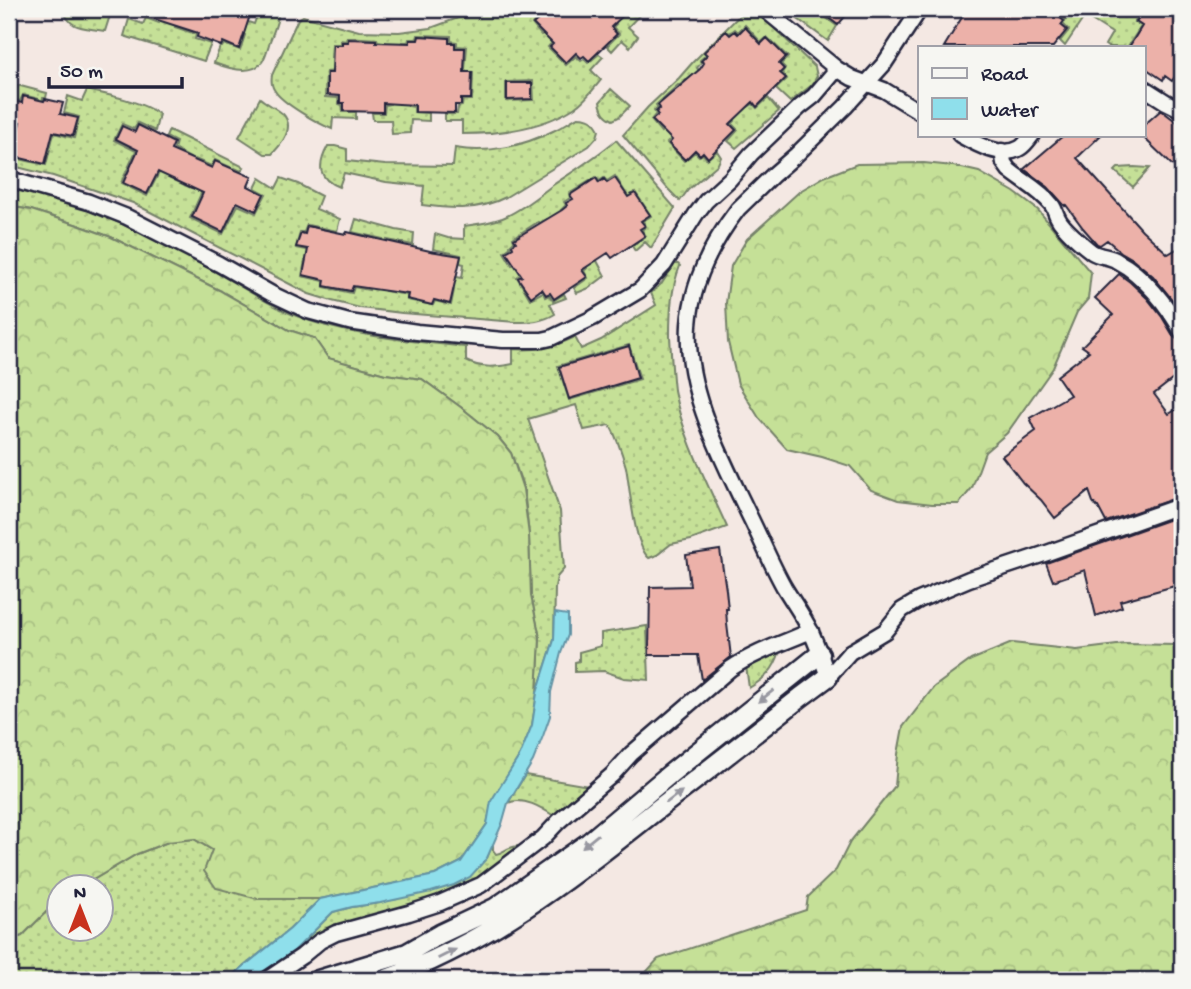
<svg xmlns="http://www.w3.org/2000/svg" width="1191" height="989" viewBox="0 0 1191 989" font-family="'Gochi Hand',sans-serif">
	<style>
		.grass { fill: url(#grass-dots); stroke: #748169; stroke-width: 2; fill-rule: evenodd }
		.forest { fill: url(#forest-crowns); stroke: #748169; stroke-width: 2 }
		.water { fill: #8fdfeb; stroke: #6393a5; stroke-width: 2 }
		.building { fill: #ecb1a9; stroke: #22223b; stroke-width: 2 }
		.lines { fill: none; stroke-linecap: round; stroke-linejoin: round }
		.minor-casing { stroke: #22223b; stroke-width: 19 }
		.tertiary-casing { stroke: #22223b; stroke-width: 23 }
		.minor { stroke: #f6f6f2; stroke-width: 14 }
		.tertiary { stroke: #f6f6f2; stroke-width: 18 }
		.oneway { fill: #9797a0 }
	</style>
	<defs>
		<pattern id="grass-dots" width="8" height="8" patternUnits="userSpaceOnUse" patternTransform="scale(1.75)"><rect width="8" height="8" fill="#c5e097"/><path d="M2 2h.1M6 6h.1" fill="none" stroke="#a9c083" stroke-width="1.8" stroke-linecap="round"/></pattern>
		<pattern id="forest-crowns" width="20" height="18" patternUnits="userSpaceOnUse" patternTransform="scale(1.75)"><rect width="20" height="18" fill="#c5e097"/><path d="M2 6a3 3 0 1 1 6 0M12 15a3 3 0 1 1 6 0" fill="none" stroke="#a9c083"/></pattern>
	</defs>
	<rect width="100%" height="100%" fill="#f4e8e3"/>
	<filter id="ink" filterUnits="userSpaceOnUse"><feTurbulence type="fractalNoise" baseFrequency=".0143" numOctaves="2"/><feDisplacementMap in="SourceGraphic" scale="14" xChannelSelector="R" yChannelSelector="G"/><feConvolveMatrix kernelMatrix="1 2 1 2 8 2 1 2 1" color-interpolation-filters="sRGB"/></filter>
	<g filter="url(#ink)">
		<path class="grass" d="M63,9H112L105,31C85,27 70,31 63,9Z
			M165,9H200L199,12L187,10L185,14L178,12L175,27L196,34L195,39L211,44L204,61L124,36L129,19L143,24L146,18L159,23Z
			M255,9H279C279,20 274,30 270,41C268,47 266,56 262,62C252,76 227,68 214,63L220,47H222L224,44L240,50L245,35L239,32V19L254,24L259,10Z
			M482,9H537L539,12L535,16L537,18L532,24L541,35L548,31L555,40L548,47L566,65L576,56L581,61L584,59L588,63L599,54L603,57L591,70L601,80C593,90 585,101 574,108C541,129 500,134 462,134V121H445V114H457L458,107L462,106L463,100H472L473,72L455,71V69H465L467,47L457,46V42L451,41V36L418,35L417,39H409L408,42H402L401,62L385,44V42L378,41L377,39L347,37L346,41L340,40V44H332L331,58L337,60V71L326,72L325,97L338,98L339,104L342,105L343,112H356V119L333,118L332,129C319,124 282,103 275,91C271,86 271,81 272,75L298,19L303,16L359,31L399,32L431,28ZM533,81L534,100L506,101V82Z
			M621,9H627L630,11L635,9L639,12L642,9H645L628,27L638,36L630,47L622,40L612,51L607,46L619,34L613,27L616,24L611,19Z
			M784,9H814L837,26L828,41Z
			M1067,9H1129L1139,15L1134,22L1150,31L1149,33L1140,28L1128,46L1129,47H1108L1105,45L1112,33L1085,16L1065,46L1060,41L1069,30L1063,24L1066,20L1061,16Z
			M747,12L758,13L815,67L817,76L812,85L790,102L776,89L787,79L782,73L785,68L781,64L788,57L767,37L754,49L753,48L760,41L745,25L738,32L735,29L730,33L726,31L704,52L706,55L700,60L701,63L697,68L710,83L686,80L680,85H678L656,105L658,108L654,111L656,114L651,120L661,132L666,128L674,136L667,143L684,161L695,152L699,156L703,154L707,159L717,151L721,157L718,164L688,190L680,201L668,189L623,135L648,107L679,78L693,62L739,16Z
			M9,83L47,93L46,98H43L42,105L38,104L39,99L23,95L20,101L9,99Z
			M611,89L630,106L619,117L613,120C605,116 602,112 600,102Z
			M87,90C111,96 138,100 159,114L155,131L138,123L134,129L122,124L114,140L136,151L121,183L147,196L162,167L176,173L174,180L191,188L194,183L204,187L190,218L223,234L238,205L256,213L266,194L255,188L260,178L276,188L281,178L298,184L321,196L316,209L340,219L337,231L307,225L304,232H300L296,248L323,253L312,262L305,261L302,276L324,281V287L352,293L354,287L369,290L371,275L388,276L385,291L407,295V300L433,305L435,301L451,305L454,290L448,288L447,275L462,278L464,264L460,263L461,255L433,249L435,234L448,238L464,239V226C479,224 494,222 507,216C524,208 538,196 553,185C574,171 596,157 616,140L675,208L651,248L645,242L635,251L632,246L646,236L642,230L646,226L643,221L651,216L635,192L620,202L619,200L627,195L615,176L607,181L604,178L599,181L596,177L569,194L570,198L564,202L566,205L561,210L571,225L547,219L540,223L538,222L513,238L514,241L510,245L511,247L504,252L512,265L519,263L525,271L517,277L530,299L543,292L545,297L549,295L553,301L564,294L566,298L550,304L555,314C542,322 531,322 516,322L402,313L360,308L332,301L309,294L133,203L53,176L9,165V121L17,123L10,157L46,165L54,133L74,138L79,117L64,113L68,96L82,101Z
			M390,97L408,98V106L414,107V112L429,113V121L411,120L410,133L392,134L391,120H373L372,113H384L385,105L390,104Z
			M260,98C267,104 276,108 283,114C295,127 282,144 272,154H265L239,137Z
			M768,98L779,111L736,148L728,141L738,130L732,124L735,121L730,115L743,102L748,107L753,104L757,108Z
			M578,117C589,117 594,120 599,130L597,137L589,146L506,197C479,211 451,209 422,205L424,186L386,182L344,173L339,187C318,179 317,166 328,146H335L347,149V161L385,165L453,166L455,148C488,154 523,146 553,131C562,127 570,121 578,117Z
			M169,130L244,167L241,171L235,168L232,174L230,167L215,160L211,166L195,159L191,166L187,164L190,158L174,149L176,142L166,137Z
			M1134,167L1150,168L1133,187L1115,171L1118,168Z
			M9,188C44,196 82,206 115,221C146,234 176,251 205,266C235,282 263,302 294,315C348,337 409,340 466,347V361C481,369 497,367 513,364V349C536,351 554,347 575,337L581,349L601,340L656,305L651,293L662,283L675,264H678L680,266C671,289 670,311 670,336C671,354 672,372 674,390C682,435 708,485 727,527L691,540L671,544L657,555L649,558C634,546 630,488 626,467C622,453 617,438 610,425L584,430L576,405L528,419L560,511L564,569L557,577L555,587L554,640L537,693L540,638L531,596L529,535L524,489L511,453L498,437L462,408L422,379L385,374L328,358L314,338L289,330L219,290L111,237L78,225L31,210L9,206ZM629,345L640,379L569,400L558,366Z
			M356,219L396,230L414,233L413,245L387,240L385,247H381L383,239L352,232Z
			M594,255L605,276L589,288L577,293L574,288L588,278L584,271L587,268L583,261Z
			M647,626L649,680L624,678L604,671L575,672V662L579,661V652L601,646V633Z
			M780,651C774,670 766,678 749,688L746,666Z
			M525,775L589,786C576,795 566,807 554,816C542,808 523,796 508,803Z
			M194,839L212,850L258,899H320L290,929L232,976L229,980H9V940L22,936L46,912L59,902L60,930H102V888L81,887L137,854L168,842Z
			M493,843V850L496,854C504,853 507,846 520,846L484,876L470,883L388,914L333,927L316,936L302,949L279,964L295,950L333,912L352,907L380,903L487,858Z"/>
		<path class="forest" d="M924,163L953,166L979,172L1014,192L1038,210L1091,273L1088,299L1077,312L1053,368L1007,433L985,452L972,488L959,504H932L898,500L871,490L850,466L822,457L787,449L759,418L738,384L728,342L726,303L731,266L747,239L800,191L824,177L857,164Z
			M9,206L31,210L78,225L111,237L219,290L289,330L314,338L328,358L385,374L422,379L462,408L498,437L511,453L523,489L529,535L531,596L540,638L537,693L532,725L520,755L492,801L487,824L461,862L435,875L320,899H258L216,888L204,871L212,850L194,839L168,842L137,854L81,887L60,888L59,902L46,912L22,936L9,940Z
			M1012,643L1077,650L1125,644L1176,645L1182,648V980H639L658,959L806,910L808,897L836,870L850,842L895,786L898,754L903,727L934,687L971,660Z"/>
		<path class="water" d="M555,613L568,615V635L561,653L551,692L550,716L543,736L533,761L508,803L502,824L487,858L470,877L454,885L431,892L380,903L352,907L333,912L295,950L279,964L253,980H229L232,976L290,929L320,899L435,875L461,862L487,824L491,801L520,755L532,725L537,693L554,640Z"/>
		<path class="building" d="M133,9H181L200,13L201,9H252L239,49L223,42L221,46L197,37L198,33L133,12Z
			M544,9H630L611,27L617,34L589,61L584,56L581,58L576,53L566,63L550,47L553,44L533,24L540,18L537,16Z
			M817,9H851L838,25Z
			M967,9H1065L1059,17L1064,21L1061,25L1067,30L1053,47H944Z
			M1144,9H1182V83L1174,78L1172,81L1165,76L1163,80L1144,67V47H1129L1142,26L1136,22Z
			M745,27L761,44L767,38L786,57L779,64L784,69L780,73L786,78L757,107L753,102L730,124L736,130L708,158L703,152L700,155L695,150L685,160L669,144L672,140L652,120L658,115L656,112L660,108L658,105L700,69L704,63L701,61L707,55L704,52L726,31L730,35L735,31L738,34Z
			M419,36L449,38V43H455V48H465L464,72H472L471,99H461V105H455V113L415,112V105L383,103V112L344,111V103H340V96L327,95V73H332L333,45H342V42H348V39L376,40V42L410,43V40H418Z
			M507,83H532V99L507,100Z
			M23,96L44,101L45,99L63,103L60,114L78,118L73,136L53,132L45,164L12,156L20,122L9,120V100L22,103Z
			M1161,110L1182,126V162L1175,168L1144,138V125Z
			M138,125L174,143L171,150L212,168L215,161L252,177L248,186L264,194L256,211L237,202L223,232L192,217L203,193L158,172L147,194L123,183L138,150L116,139L122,126L135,132Z
			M1064,135H1101L1077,158L1142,230L1168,254L1182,246V296L1174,302L1153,276L1133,259L1121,252L1107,240L1100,245L1097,244L1083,228L1066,205L1065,206L1048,187L1024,169Z
			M596,178L599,183L604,179L607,183L615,178L628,197L635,193L650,215L641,221L645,226L640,229L645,236L612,258L608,253L582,270L587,277L554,299L550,293L546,295L542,289L531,297L518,278L522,276L506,252L513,248L512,245L516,242L514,239L562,210L567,206L566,203L573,199L570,195Z
			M307,226L346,234L347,232L430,251L461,256L450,304L434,300L432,305L407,299L408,294L353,286L351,291L324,286L325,280L303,275L308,249L296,247L301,233L305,234Z
			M1119,274L1130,282L1147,298L1162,317L1174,337L1182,343V372L1154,394L1169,414L1182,406V444L1179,446L1182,452V496L1106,522L1098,507H1097L1093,502L1089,491L1055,518L1041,500L1023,483L1002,456L1036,431L1030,418L1070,395L1057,376L1089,351L1082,346L1113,315L1095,298Z
			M629,346L638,378L569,399L559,367Z
			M1182,515V584L1120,601L1122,607L1096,616L1085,570L1053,581L1046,563Z
			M720,550L726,590L728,609H726L727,624L731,657L702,680L698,655H649L650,587L690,586L686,555Z"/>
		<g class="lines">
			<g class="minor-casing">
				<path id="minor" d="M764,9L837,69L852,78L884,90L920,112
					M920,9L884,64L845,107L796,155L773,175L738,209C712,243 692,282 689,325C685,391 722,458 749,515C761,539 771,564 784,587C793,602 804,617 811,632C818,647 823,662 828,677L850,652L885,631L902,610L919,600L969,579L1047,553L1182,505
					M1144,88L1166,102L1182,110
					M960,135C976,144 1002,159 1020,148C1025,145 1029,139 1032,135
					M1002,151L1004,163L1009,170C1022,181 1040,190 1051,204C1055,208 1055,213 1058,218C1062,227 1084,246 1092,252C1100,257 1110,256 1117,261C1144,275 1168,306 1182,332
					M9,179L89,202L127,217L219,264L272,294L308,311L349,322L417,332L503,340H542L551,338L593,318L640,290L664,265L696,214L706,201L730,179L751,154L800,107L814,96L837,69
					M266,980L302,956L320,941L336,933L409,913L440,903L481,885L543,838L559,821L612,775L631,754L730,669C755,652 783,643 811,631"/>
			</g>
			<g class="tertiary-casing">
				<path id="tertiary" d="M318,980L407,953L440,934L495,908L588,843L670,774L820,654
					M384,980C486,944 570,879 654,812C703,774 752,736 801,697L828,677"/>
			</g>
			<use href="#minor" class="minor"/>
			<use href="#tertiary" class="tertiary"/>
		</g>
		<defs><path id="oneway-solid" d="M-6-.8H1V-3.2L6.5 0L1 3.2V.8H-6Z" transform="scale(1.75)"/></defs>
		<g class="oneway">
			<use href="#oneway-solid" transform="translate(766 696) rotate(142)"/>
			<use href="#oneway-solid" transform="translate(674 797) rotate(-37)"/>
			<use href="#oneway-solid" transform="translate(590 841) rotate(141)"/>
			<use href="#oneway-solid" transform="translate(447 954) rotate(-27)"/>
		</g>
	</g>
	<rect width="1191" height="989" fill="none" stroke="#f6f6f2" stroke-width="35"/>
	<rect x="18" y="18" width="1156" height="954" fill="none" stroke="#22223b" stroke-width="2.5" filter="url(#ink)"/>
	<rect x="918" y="46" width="228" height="91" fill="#f6f6f2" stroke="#a1a1a9" stroke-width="2"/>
	<rect x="932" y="68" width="35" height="10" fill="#f6f6f2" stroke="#a1a1a9" stroke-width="2"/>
	<text x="981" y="80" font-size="21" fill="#22223b">Road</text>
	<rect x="932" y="98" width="35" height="21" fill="#8fdfeb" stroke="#a1a1a9" stroke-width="2"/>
	<text x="981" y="116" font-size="21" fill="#22223b">Water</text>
	<g transform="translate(80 908)"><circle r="33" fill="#f6f6f2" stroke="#a1a1a9" stroke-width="2"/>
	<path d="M0-5L12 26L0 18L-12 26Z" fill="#c8321e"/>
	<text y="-10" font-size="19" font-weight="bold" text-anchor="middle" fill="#22223b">N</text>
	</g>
	<path d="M49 77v10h133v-10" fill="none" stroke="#22223b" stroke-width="3.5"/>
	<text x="60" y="77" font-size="21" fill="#22223b" stroke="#f6f6f2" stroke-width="5" paint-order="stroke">50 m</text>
</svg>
